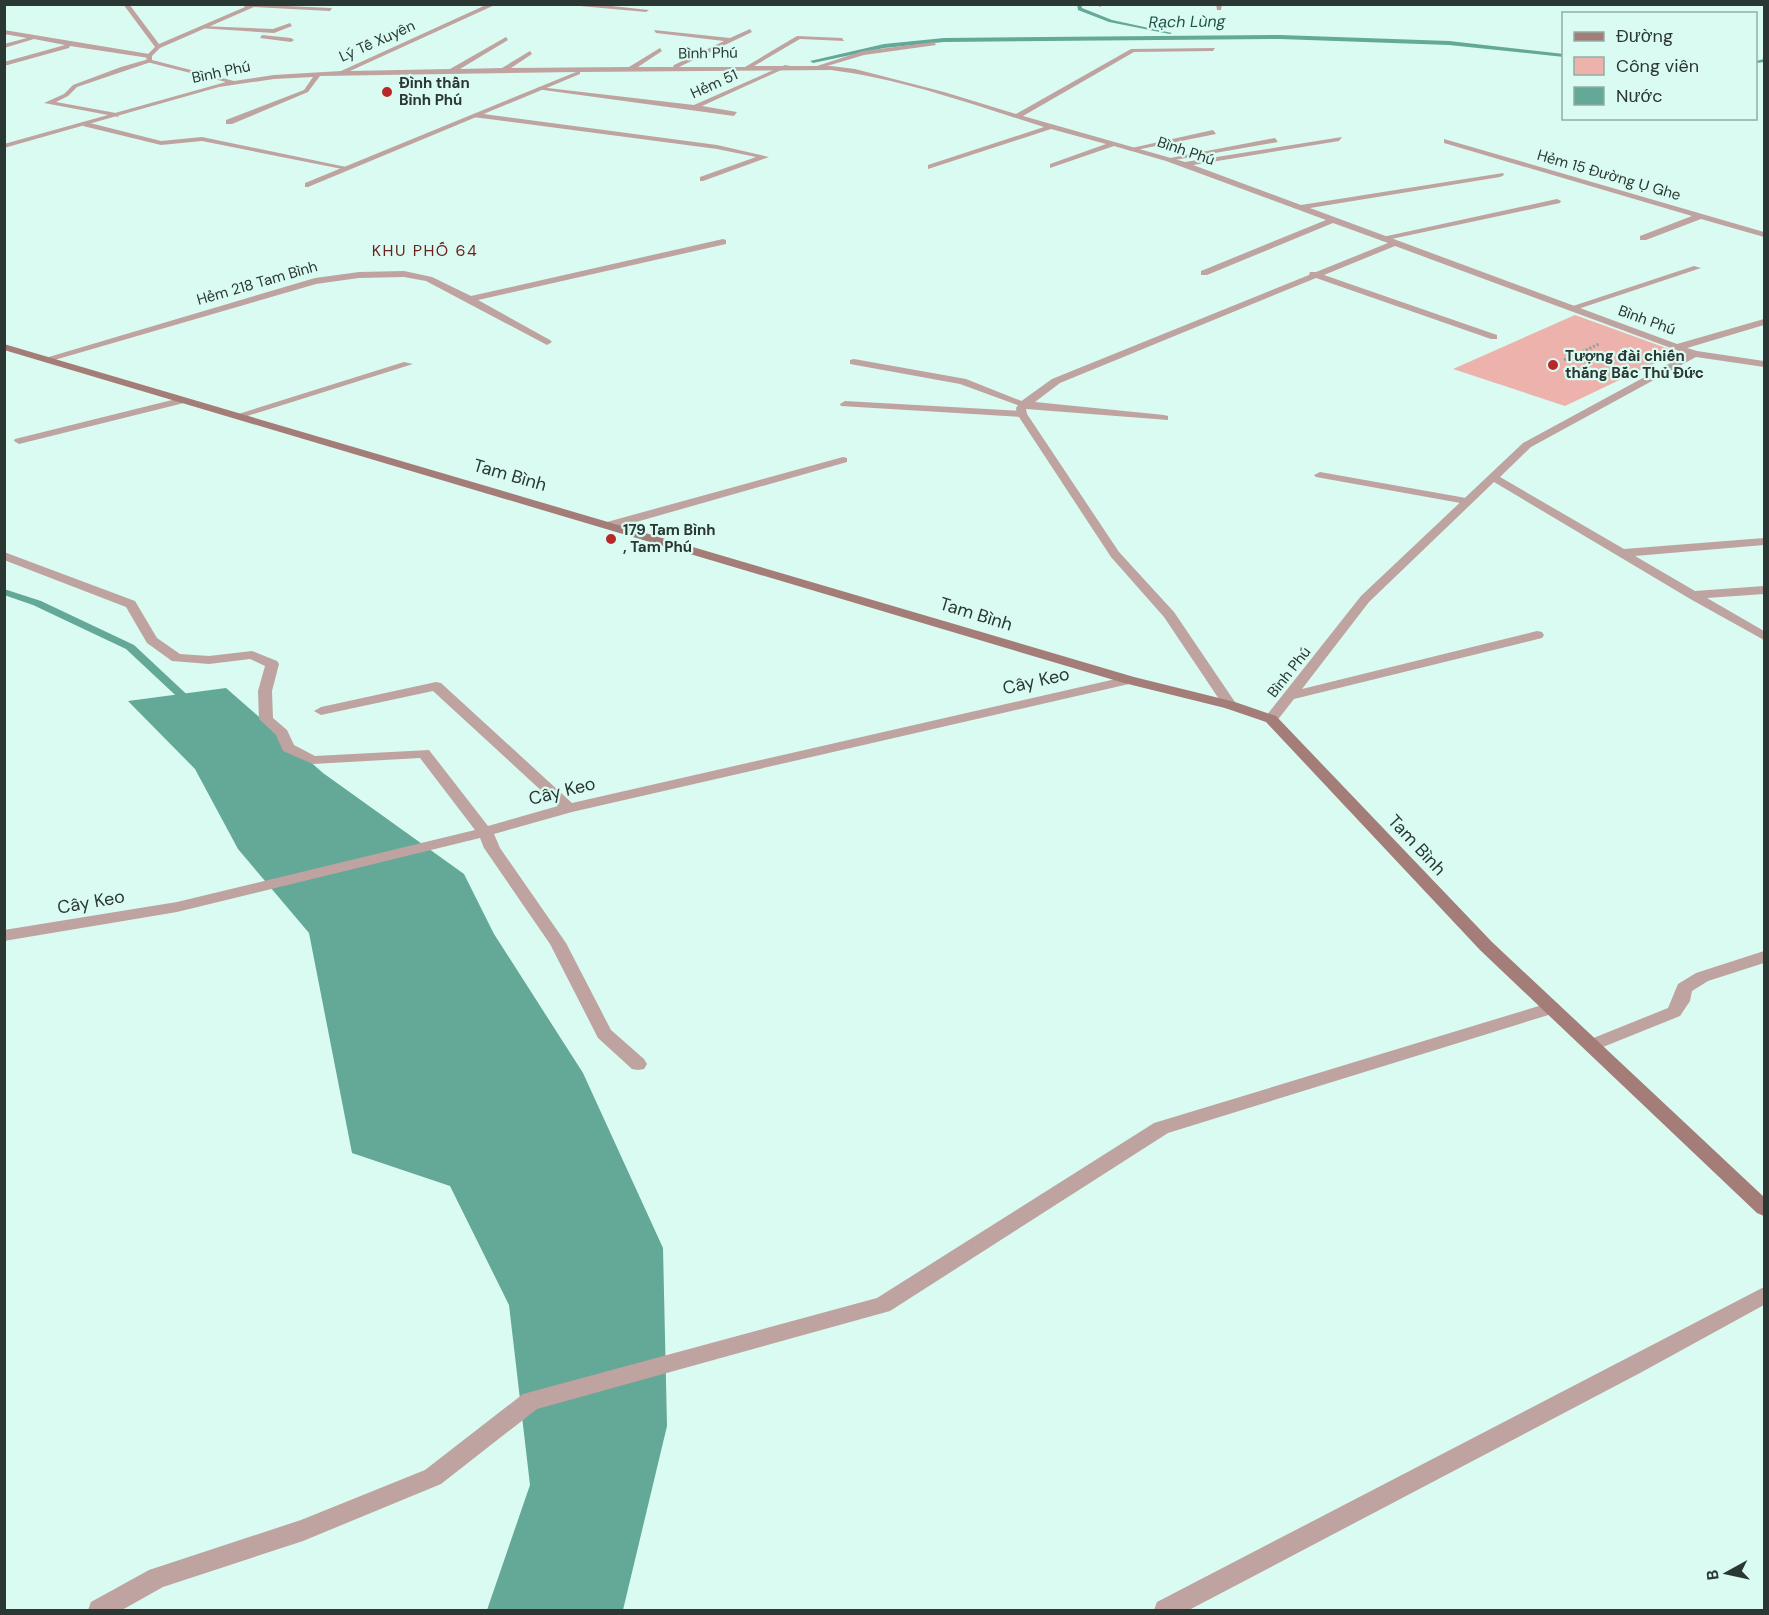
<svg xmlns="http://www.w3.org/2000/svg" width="1769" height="1615" viewBox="0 0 1769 1615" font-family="'DM Sans',sans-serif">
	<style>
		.green { fill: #edb2ab }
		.water { fill: #64a897 }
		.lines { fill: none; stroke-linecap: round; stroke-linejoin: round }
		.stream { fill: #64a897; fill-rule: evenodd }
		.path { stroke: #8ba39c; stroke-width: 3; stroke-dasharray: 2 2; stroke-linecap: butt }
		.service { fill: #bfa3a0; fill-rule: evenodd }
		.minor { fill: #bfa3a0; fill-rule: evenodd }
		.secondary { fill: #a57d78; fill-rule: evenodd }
		.poi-dot { fill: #b82829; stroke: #d9fbf1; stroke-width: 2 }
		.labels { text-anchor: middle; stroke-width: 4.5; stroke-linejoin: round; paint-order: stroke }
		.far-street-label { font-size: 15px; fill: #2a3733; stroke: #d9fbf1 }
		.far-poi-label { font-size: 15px; font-weight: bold; fill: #2a3733; stroke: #d9fbf1; text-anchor: start }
		.far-water-label { font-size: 16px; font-style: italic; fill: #1a5347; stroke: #d9fbf1 }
		.far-neighbourhood-label { font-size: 16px; letter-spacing: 1.5px; fill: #692421; stroke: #d9fbf1 }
		.street-label { font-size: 18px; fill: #2a3733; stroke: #d9fbf1 }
	</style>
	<rect width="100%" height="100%" fill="#d9fbf1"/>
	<path class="green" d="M1575,315L1669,349L1674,354L1565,406L1453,369Z"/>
	<path class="water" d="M226,688L323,773L464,874L494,934L583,1073L663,1248L667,1426L623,1610H487L530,1485L509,1305L450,1186L352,1153L309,933L238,849L195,769L128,701Z"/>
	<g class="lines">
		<path class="stream" d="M1077,4H1081L1082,8L1112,20L1172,33L1170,34L1109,22L1078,10Z
			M1280,35L1449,41L1564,54V57L1449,45L1280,39L944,42L884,48L813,63L810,61L884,44L944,38Z
			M1764,59V62L1756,63V61Z
			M4,589L41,601L134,645L197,704L191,707L187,706L126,649L33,605L4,595Z"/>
		<path class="path" d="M1564,360L1599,344"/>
		<path class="service" d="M558,4H593L649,10L646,12Z
			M290,23L292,26L274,33L199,28L202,26L273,29Z
			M4,30L149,54L152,56L149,58L70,46L69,48L4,66V62L65,45L34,39L4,48V44L27,38L4,34Z
			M262,35L291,38L294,40L291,42L260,38Z
			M934,42L936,45L864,55L817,69L814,67L863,51Z
			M149,59L151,62L77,87L68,96L56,102L116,113L119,117L44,103L64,94L73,85L121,67Z
			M785,65L790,66L702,106L737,112L734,116L536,89L539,87L694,105Z
			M476,113L717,145L769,157L703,181H700V177L756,157L717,149L473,117Z
			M86,122L161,141L202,137L351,168L347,170L202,141L161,145L83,126Z
			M1213,130L1216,134L1131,151L1127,149Z
			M1275,138L1278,142L1169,161L1165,159Z
			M1557,199L1561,201L1560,203L1382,241L1378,238Z
			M1694,266L1701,268L1575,310L1567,308Z
			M854,359L966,379L1029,404L1020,406L960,384L850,364V360Z
			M845,401L1022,411L1027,414L1022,417L841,406L840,404Z
			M1320,472L1466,498L1472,501L1466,504L1316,477L1314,475Z"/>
		<path class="minor" d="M123,4H129L159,44L245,7L243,4L332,8L330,11L254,7L160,48L152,56V60L234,81L274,75L341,71L488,4H497L350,71L450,69L506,37L508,40L460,69L502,68L530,51L532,54L511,68L629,67L660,48L662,51L638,67H673L674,65L724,41L656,33L654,30L730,38L750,29L752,32L679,67H745L797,36L842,38L844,41L800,39L754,66H831L855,69L944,92L1016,114L1131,49L1215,48L1213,51L1134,52L1023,116L1185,162L1342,137L1339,141L1193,165L1301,205L1503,173L1504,175L1500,177L1310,208L1677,344L1764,319V325L1687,348L1697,351L1764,361V367L1696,357L1531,447L1500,477L1624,549L1764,538V545L1635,556L1695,591L1764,586V594L1707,598L1764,631V640L1692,600L1494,482L1369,602L1302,689L1537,631L1542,632L1544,635L1542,638L1294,699L1276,722H1266L1264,719L1266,716L1361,596L1523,443L1687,354L1395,246L1324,275L1497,335V339H1491L1316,278L1060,383L1035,402L1164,415L1168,416V420L1026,409L1027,414L1119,552L1174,612L1237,705L1230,709L1225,708L1164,617L1111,557L1017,414L1016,408L1020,402L1052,379L1309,275L1310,272H1316L1388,243L1333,223L1207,275H1201V271L1326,220L1166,161L1114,146L1050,168V164L1106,144L1051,129L928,169V165L1044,127C974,105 903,79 831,70L580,72V74L308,187H305V183L576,72L320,76L308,92L232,124H226V120L304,90L313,77L274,79L219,87L4,148V144L226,82L147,62L146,56L155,47Z
			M1104,4L1100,7L1097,5V4Z
			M1216,4H1222L1221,10H1217Z
			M1444,139L1764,232V237L1701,219L1646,240H1640V236L1692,216L1444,143Z
			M723,239L726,240V244L478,300L550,340L552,342L547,345L426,281L404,277L359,278L316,284L51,361L42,359L315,278L359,272L404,271L432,277L471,296Z
			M404,362L413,364L241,418L237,419L232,416Z
			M180,398L184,399V403L19,444L14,441L15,439Z
			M843,457L847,458V462L615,528H607L605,525L607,522Z
			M4,552L135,601L157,638L180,654L209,656L252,651L277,661L279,664L272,691L273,718L287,730L294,745L315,756L429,750L488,826L558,806L433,691L321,715L314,711L321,707L436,682L441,683L572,803L1129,676L1136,680L1129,684L572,812L494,834L500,848L566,943L611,1030L644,1059L647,1064L644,1069L638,1070L632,1069L598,1038L550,944L484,848L480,838L177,912L4,941V930L177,902L475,830L420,758L313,764L283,751L276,735L259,719L258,691L265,666L250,659L209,664L172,661L147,643L126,607L4,560Z
			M1764,951V963L1708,981L1692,991L1690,1001L1680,1016L1598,1049L1592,1051L1586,1049L1583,1045L1586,1041L1668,1008L1678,984L1696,973Z
			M1552,1002L1558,1004L1561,1008L1558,1012L1168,1133L890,1311L537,1409L441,1484L303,1541L163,1587L122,1610H88L91,1602L149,1570L301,1520L425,1470L523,1394L877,1298L1154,1123Z
			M1764,1287V1305L1640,1373L1189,1610H1154L1157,1602Z"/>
		<path class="secondary" d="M4,344L1134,677L1235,702L1276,716L1492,942L1764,1197V1216L1757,1213L1480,950L1266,722L1225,708L1124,683L4,350Z"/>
	</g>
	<g class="poi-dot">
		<circle cx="387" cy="92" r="6"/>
		<circle cx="1553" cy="365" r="6"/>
		<circle cx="611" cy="539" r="6"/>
	</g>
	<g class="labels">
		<g class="far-street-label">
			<text transform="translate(377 41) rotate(-24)" y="5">Lý Tế Xuyên</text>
			<text transform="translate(708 53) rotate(-1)" y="5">Bình Phú</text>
			<text transform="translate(221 72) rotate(-12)" y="5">Bình Phú</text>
			<text transform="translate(714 84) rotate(-24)" y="5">Hẻm 51</text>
			<text transform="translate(1186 151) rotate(19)" y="5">Bình Phú</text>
			<text transform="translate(1609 175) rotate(16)" y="5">Hẻm 15 Đường Ụ Ghe</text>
			<text transform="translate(257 283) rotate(-16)" y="5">Hẻm 218 Tam Bình</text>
			<text transform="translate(1647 320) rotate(20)" y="5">Bình Phú</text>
			<text transform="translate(1289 672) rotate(-52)" y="5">Bình Phú</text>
		</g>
		<g class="far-poi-label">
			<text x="399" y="88">Đình thần<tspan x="399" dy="17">Bình Phú</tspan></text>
			<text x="1565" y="361">Tượng đài chiến<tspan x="1565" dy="17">thắng Bắc Thủ Đức</tspan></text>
			<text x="623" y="535">179 Tam Bình<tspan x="623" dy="17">, Tam Phú</tspan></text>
		</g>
		<g class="far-water-label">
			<text transform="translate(1187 21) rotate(-1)" y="6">Rạch Lùng</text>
		</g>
		<g class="far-neighbourhood-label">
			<text x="425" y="256">KHU PHỐ 64</text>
		</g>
		<g class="street-label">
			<text transform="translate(510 475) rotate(16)" y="6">Tam Bình</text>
			<text transform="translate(976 614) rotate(17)" y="6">Tam Bình</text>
			<text transform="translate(1036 681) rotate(-13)" y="6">Cây Keo</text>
			<text transform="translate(562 791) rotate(-14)" y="6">Cây Keo</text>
			<text transform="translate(1417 845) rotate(47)" y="6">Tam Bình</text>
			<text transform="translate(91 902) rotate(-10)" y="6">Cây Keo</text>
		</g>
	</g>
	<rect width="1769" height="1615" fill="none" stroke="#2a3733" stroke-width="12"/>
	<rect x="1562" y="12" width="195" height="108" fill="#d9fbf1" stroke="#93ada5" stroke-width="1.5"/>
	<rect x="1574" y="32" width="30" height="9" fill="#a57d78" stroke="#93ada5" stroke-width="1.5"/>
	<text x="1616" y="42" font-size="18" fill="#2a3733">Đường</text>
	<rect x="1574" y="57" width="30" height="18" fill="#edb2ab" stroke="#93ada5" stroke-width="1.5"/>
	<text x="1616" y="72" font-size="18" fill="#2a3733">Công viên</text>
	<rect x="1574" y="87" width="30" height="18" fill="#64a897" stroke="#93ada5" stroke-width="1.5"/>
	<text x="1616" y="102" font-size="18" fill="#2a3733">Nước</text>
	<g transform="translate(1727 1573) rotate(262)" stroke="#d9fbf1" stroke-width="4.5" paint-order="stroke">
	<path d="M0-4.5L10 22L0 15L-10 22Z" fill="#2a3733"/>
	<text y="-9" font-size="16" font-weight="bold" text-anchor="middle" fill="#2a3733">B</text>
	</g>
</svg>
